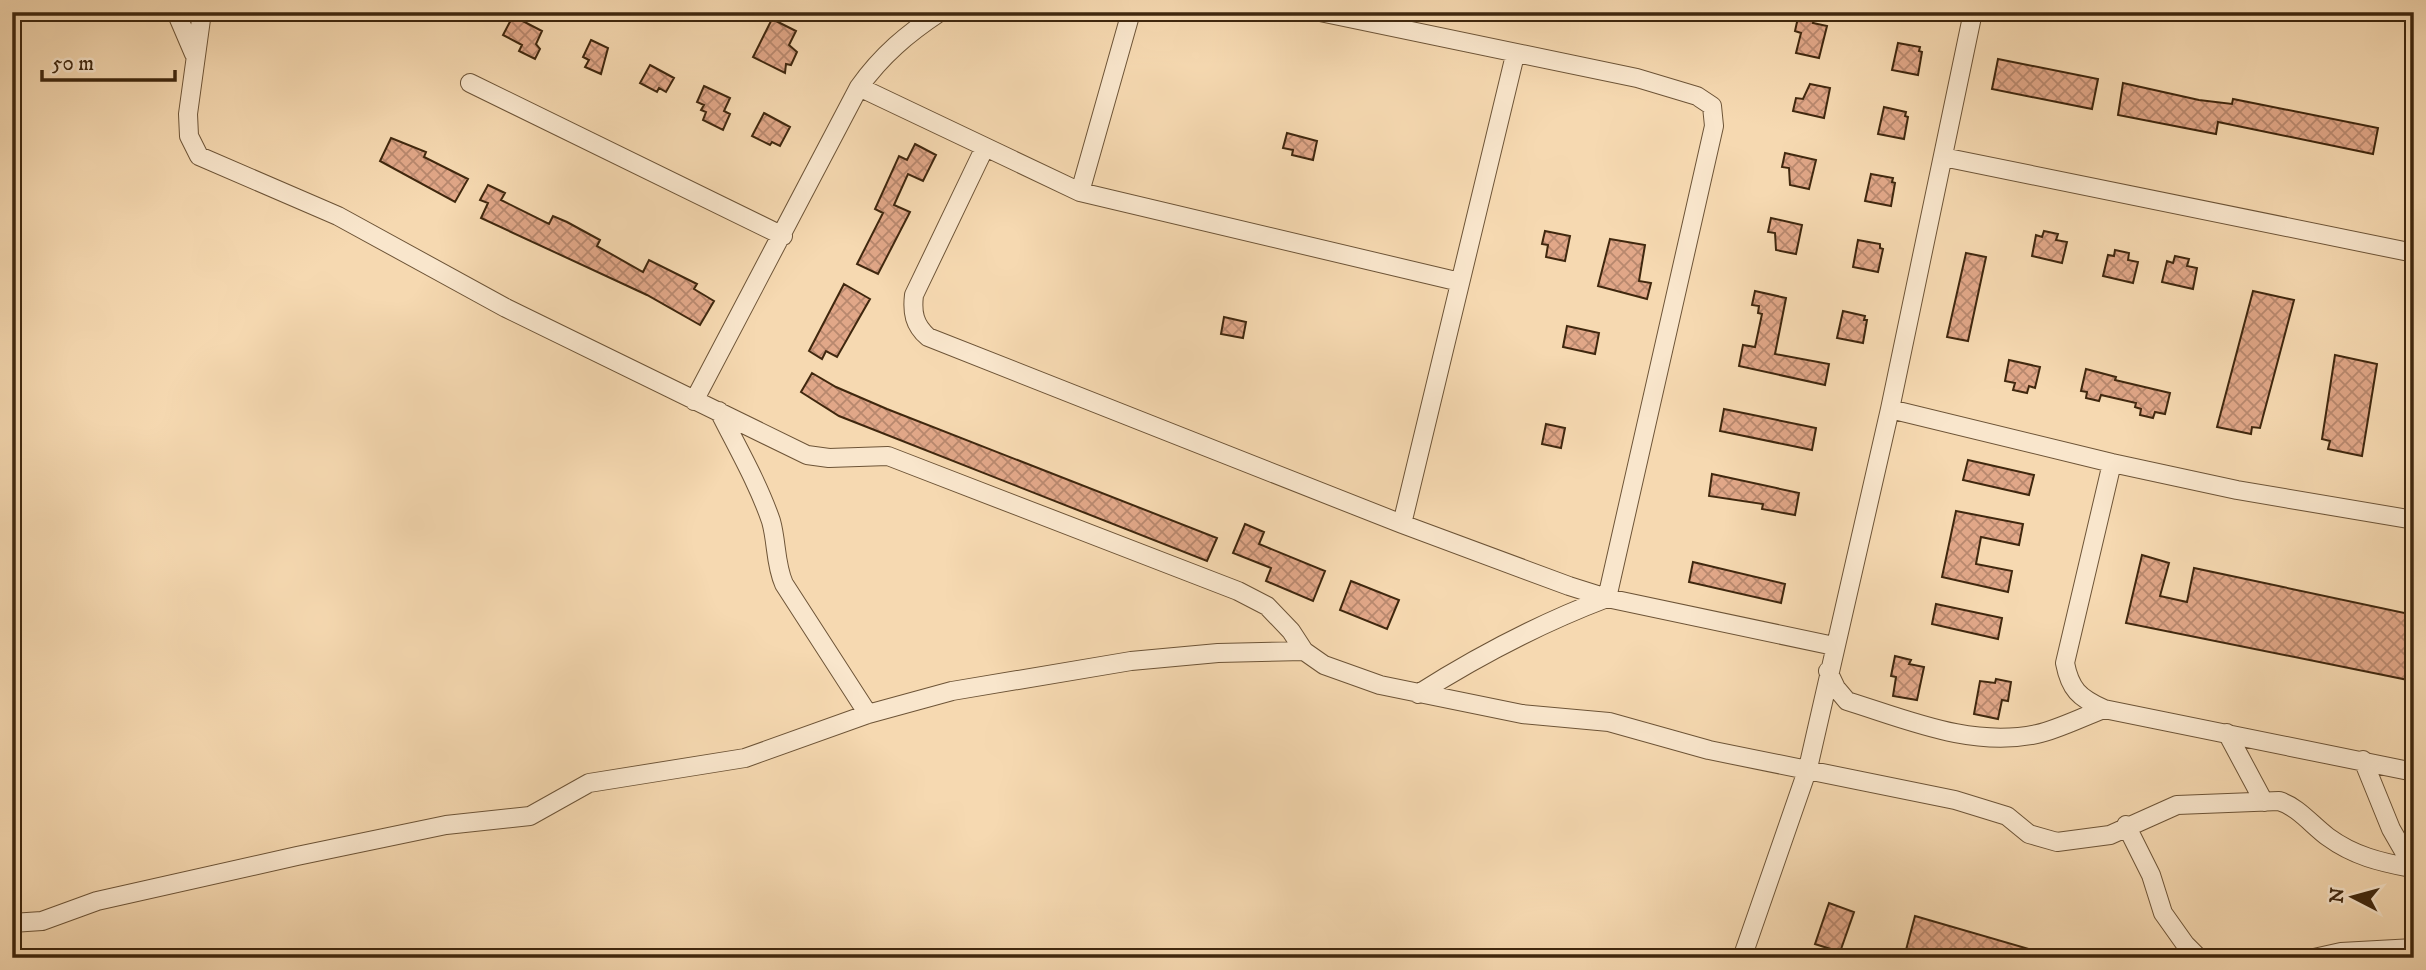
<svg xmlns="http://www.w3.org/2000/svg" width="2426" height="970" viewBox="0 0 2426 970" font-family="'IM FELL DW Pica',serif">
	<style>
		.building { fill: url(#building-cross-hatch); stroke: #3f270e; stroke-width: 2 }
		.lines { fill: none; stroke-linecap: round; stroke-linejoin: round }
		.street-casing { stroke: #6d5437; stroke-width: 20 }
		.street { stroke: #f9e6cc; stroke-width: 18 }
	</style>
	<defs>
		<pattern id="building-cross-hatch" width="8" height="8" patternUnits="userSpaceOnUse" patternTransform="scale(1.75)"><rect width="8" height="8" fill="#e1a788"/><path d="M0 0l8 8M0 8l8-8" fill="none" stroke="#b8886e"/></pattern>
	</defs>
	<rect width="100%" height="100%" fill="#f6d9b1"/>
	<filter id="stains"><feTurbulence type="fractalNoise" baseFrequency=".00286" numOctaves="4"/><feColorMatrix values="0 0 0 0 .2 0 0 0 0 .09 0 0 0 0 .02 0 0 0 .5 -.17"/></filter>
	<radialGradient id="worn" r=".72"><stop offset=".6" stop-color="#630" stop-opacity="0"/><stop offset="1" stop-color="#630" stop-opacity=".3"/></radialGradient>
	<path class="building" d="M1799,13L1815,16L1813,23L1827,26L1819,58L1796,53L1801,33L1795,31Z
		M513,16L542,31L536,44L540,49L535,59L519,51L522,45L503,35Z
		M772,19L796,31L789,45L797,52L791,65L786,64L785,73L753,57Z
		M591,40L608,48L601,74L585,67L589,60L583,57Z
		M1898,43L1920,47L1919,51L1922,52L1918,75L1892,70Z
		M1998,59L2098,79L2092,109L1992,89Z
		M650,65L674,78L666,92L659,88L657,92L640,83Z
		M2123,83L2199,100L2232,104L2233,99L2378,128L2373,154L2218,122L2216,134L2118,115Z
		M1810,84L1830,88L1824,118L1793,111L1796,98L1803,99Z
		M704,86L730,98L724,111L730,114L723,130L703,120L706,112L701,110L704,105L697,102Z
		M1884,107L1906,112L1905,116L1908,117L1904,139L1878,134Z
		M764,113L790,127L780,146L772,142L770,145L752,136Z
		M1287,133L1317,141L1313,160L1292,155L1293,150L1283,148Z
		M391,138L426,152L424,157L468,179L455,202L380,161Z
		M915,144L936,155L923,181L908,174L894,205L910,212L878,274L857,264L883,213L875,209L899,156L907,160Z
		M1785,153L1816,160L1809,189L1790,185L1789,168L1782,167Z
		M1871,174L1893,178L1892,182L1895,183L1891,206L1865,201Z
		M488,185L505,193L501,200L549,224L553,216L567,222L600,240L597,246L643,272L649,260L697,284L694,289L714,301L700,325L647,295L481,218L488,203L480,200Z
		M1771,218L1802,225L1796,254L1776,250L1775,233L1768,232Z
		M1545,231L1570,236L1565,261L1546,257L1548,245L1542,244Z
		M2044,231L2058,234L2056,240L2067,242L2062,263L2032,256L2036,235L2042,237Z
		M1610,239L1645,245L1639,281L1651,283L1647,299L1598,286Z
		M1858,240L1880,244V248L1883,249L1878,272L1853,267Z
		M2115,250L2129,253L2128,260L2138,262L2133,283L2103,276L2108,255L2114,256Z
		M1966,253L1986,257L1968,341L1947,337Z
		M2175,256L2189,259L2187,266L2197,268L2193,289L2162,282L2167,261L2173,263Z
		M844,284L870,299L837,357L826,351L822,359L809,351Z
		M1755,291L1786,298L1775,354L1829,364L1825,385L1739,366L1743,345L1755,347L1762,314L1758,313L1759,306L1752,305Z
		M2253,291L2294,300L2260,428L2252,427L2251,434L2217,427Z
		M1843,311L1865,316L1864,320H1867L1863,343L1837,338Z
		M1224,317L1246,322L1243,338L1221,334Z
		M1567,326L1599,333L1595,354L1563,347Z
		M2335,355L2377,364L2362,456L2328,449L2330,441L2322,439Z
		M2009,360L2040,367L2035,388L2029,386L2027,393L2013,390L2015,383L2005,381Z
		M2086,369L2116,377L2115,380L2170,393L2165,414L2155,412L2153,418L2140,415L2141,409L2135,407L2136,403L2101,395L2099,401L2086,398L2087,392L2081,391Z
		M812,373L836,387L887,409L1217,538L1207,561L839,416L801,392Z
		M1724,409L1816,428L1812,450L1720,431Z
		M1546,424L1565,428L1561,448L1542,444Z
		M1968,460L2034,475L2029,495L1963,480Z
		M1712,474L1799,493L1795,515L1762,509L1763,504L1709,496Z
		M1956,511L2023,524L2019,545L1981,537L1976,564L2012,571L2008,592L1942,577Z
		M1245,524L1264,532L1259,544L1325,571L1313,601L1266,581L1271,568L1233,553Z
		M2142,555L2169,563L2160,596L2187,602L2194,568L2414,615V651L2408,680L2126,623Z
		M1693,562L1785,584L1781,603L1689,582Z
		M1351,581L1399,600L1387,629L1340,610Z
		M1936,604L2002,618L1998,639L1932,624Z
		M1895,656L1911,660L1909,664L1924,667L1917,700L1893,696L1896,677L1891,676Z
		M1996,679L2011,682L2008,701L2002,700L1998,719L1974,714L1980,681L1995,683Z
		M1829,903L1854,912L1840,952L1815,944Z
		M1915,916L2046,954L2045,958H1924L1906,950Z"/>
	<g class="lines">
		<g class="street-casing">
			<path id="street" d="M176,12L194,54
				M202,12L188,114L189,136L199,156L338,216L506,308L807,455L829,458L888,456L1238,591L1267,606L1291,631L1304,651L1324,665L1380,685L1522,714L1609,722L1709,750L1955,800L2007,816L2029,834L2057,842L2110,835L2177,805L2279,801C2297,806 2313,826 2328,837C2354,856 2380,862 2411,868
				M1320,12L1637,78L1697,96L1712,106L1714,126L1607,598C1541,623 1478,656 1418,694
				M470,83L783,236
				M859,87L1080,192L1460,282
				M985,147L914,295C912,312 914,325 928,337L1402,524L1569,586L1607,598L1834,646
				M1943,157L2414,253
				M1080,192L1131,12
				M694,401L859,87C882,55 907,34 940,12
				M1890,409L2112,463L2237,490L2414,520
				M719,411C737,447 758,483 771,521C777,542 775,564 784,584L868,714
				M2112,463L2065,663C2070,689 2079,698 2104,709L2414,772
				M1402,524L1515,55
				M1828,671L1836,688L1847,701C1908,720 1972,748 2037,734C2059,729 2082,717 2104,709
				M2227,733L2264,802
				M2363,760L2391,829L2414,869
				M2126,825L2151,875L2163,913L2185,944L2199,958
				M12,923L42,921L97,901L297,856L446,825L530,816L589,783L745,758L868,714L952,691L1131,661L1218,653L1304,651
				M1742,958L1808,768L1890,409L1973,12
				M2314,958L2341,952L2414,948"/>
		</g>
		<use href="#street" class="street"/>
	</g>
	<rect width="2426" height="970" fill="none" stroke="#f6d9b1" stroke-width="42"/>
	<rect x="14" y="14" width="2398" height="942" fill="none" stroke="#3f270e" stroke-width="3.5"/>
	<rect x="21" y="21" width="2384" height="928" fill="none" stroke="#3f270e" stroke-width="2"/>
	<g transform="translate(2353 897) rotate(276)" stroke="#f9e6cc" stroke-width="5" paint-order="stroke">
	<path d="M0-5L12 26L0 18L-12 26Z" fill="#3f270e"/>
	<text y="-10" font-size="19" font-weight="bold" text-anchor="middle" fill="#3f270e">N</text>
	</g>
	<path d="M42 70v10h133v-10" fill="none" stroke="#3f270e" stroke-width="3.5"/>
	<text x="52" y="70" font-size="21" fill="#3f270e" stroke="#f9e6cc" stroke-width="5" paint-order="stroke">50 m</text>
	<rect width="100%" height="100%" filter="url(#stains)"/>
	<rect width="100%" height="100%" fill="url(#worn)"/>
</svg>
